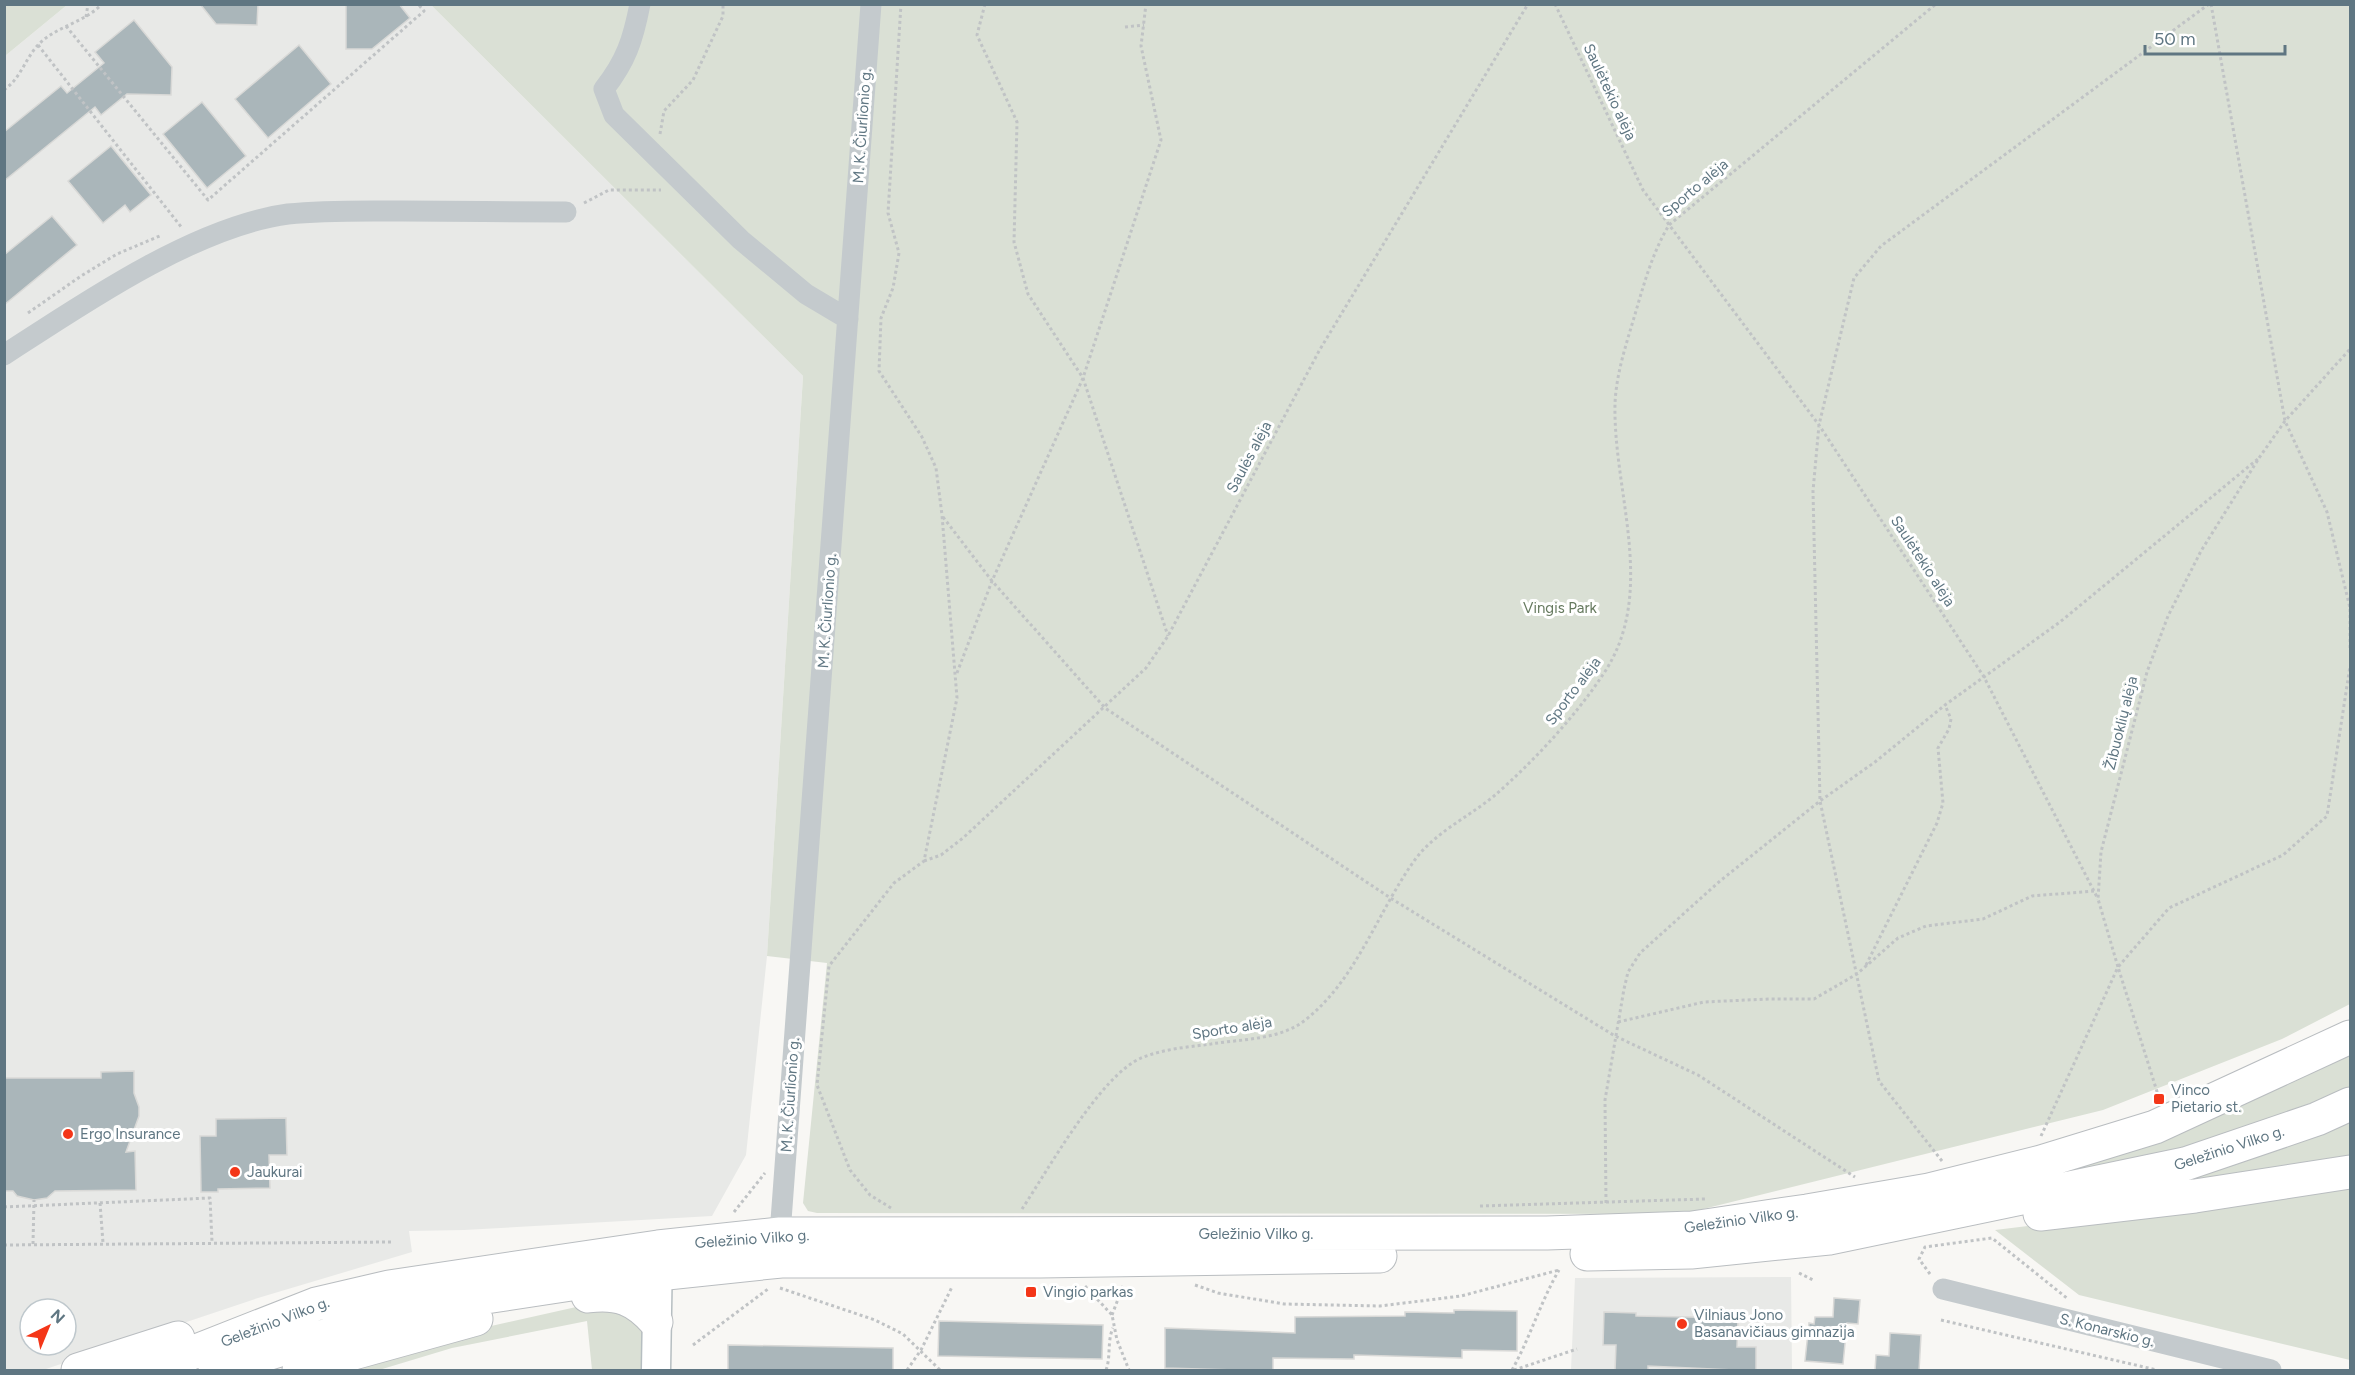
<svg xmlns="http://www.w3.org/2000/svg" width="2355" height="1375" viewBox="0 0 2355 1375" font-family="Figtree,sans-serif">
	<style>
		.built { fill: #e8e9e7; fill-rule: evenodd }
		.green { fill: #dae0d5 }
		.building { fill: #aab6ba; stroke: #d9d9d7; stroke-width: 1.5 }
		.lines { fill: none; stroke-linecap: round; stroke-linejoin: round }
		.secondary-casing { stroke: #b6bec1; stroke-width: 31 }
		.trunk-casing { stroke: #b9bdc0; stroke-width: 35 }
		.path { stroke: #c0c3c5; stroke-width: 3; stroke-dasharray: 3 3; stroke-linecap: butt }
		.minor { stroke: #c4cacd; stroke-width: 21 }
		.secondary { stroke: #fff; stroke-width: 28 }
		.trunk { stroke: #fff; stroke-width: 33 }
		.poi-dot { fill: #f43618; stroke: #fff; stroke-width: 2 }
		.labels { text-anchor: middle; stroke-width: 6; stroke-linejoin: round; paint-order: stroke }
		.street-label { font-size: 15px; fill: #5f7682; stroke: #fff }
		.park-label { font-size: 15px; fill: #667a5f; stroke: #fff }
		.poi-label { font-size: 15px; fill: #5f7682; stroke: #fff; text-anchor: start }
	</style>
	<rect width="100%" height="100%" fill="#f8f7f4"/>
	<path class="built" d="M67,5H431L803,376L767,956L746,1155L712,1216L464,1230L409,1231L412,1252L258,1298L43,1370H5V56ZM30,1309H66V1345H30Z
		M1791,1277L1792,1370H1571L1575,1278Z"/>
	<path class="green" d="M5,4H67V5L5,56Z
		M431,5H2350V1004L2282,1039L2103,1110L1683,1214L817,1213L808,1211L803,1203L827,963L767,956L803,376Z
		M2350,1051V1090L2167,1157L1849,1216Z
		M2350,1117V1157L2164,1187Z
		M2350,1186V1360L2079,1295L1995,1230Z
		M603,1301L643,1322V1370H592L587,1321L452,1348L379,1370H330L447,1336Z"/>
	<path class="building" d="M200,4H258L257,25L216,24Z
		M346,4H399L410,18L372,49H346Z
		M134,20L172,67L171,95L127,94L101,115L95,107L4,181V132L61,86L67,93L104,63L95,52Z
		M299,45L331,84L268,138L235,99Z
		M202,102L246,156L207,188L163,134Z
		M111,146L151,195L130,212L125,205L103,223L68,181Z
		M52,216L77,245L4,305V255Z
		M134,1071V1093L139,1107V1116L126,1152L135,1151L136,1190L55,1191L47,1198L34,1200L17,1196L13,1191H4V1078H101V1072Z
		M286,1118L287,1155H269L270,1188L218,1189V1192H201L200,1136H216V1119Z
		M1834,1298L1860,1300L1858,1324L1847,1323L1843,1364L1805,1361L1809,1323L1814,1324L1815,1317H1833Z
		M1454,1310L1517,1311V1351L1462,1350V1358L1354,1355V1359L1273,1358V1371L1165,1368V1328L1295,1333V1317L1405,1316V1312L1454,1313Z
		M1604,1312L1636,1313V1316L1738,1318L1737,1347H1756V1371L1648,1366V1371H1615L1616,1345H1603Z
		M939,1321L1103,1325L1102,1359L938,1356Z
		M1890,1333L1921,1335L1919,1371H1875L1876,1355L1889,1356Z
		M728,1345L893,1348V1371H728Z"/>
	<g class="lines">
		<g class="secondary-casing">
			<path id="secondary" d="M656,1370L658,1252"/>
		</g>
		<g class="trunk-casing">
			<path id="trunk" d="M2040,1214L2195,1196L2350,1172
				M1587,1254L1691,1252L1829,1238L2185,1164L2317,1119L2350,1104
				M588,1296C618,1292 636,1299 656,1322
				M78,1370L178,1338
				M148,1370L316,1304L389,1287L658,1247L780,1234L1547,1233L1692,1228L1807,1211L1929,1190L2041,1162L2155,1127L2350,1037
				M215,1370L386,1317L479,1298L591,1281L781,1261H1040L1380,1256
				M299,1370L357,1352L476,1319"/>
		</g>
		<path class="path" d="M985,4L977,35L1017,122L1014,242L1028,294L1083,378L1168,636
			M1555,4L1643,190L1819,425L1984,677L2098,899
			M2211,4L2285,421L2327,512L2350,608
			M86,17L88,4
			M66,26L208,200L424,11L418,4
			M1125,27L1144,25
			M38,45L182,228
			M4,90C21,78 25,59 38,45C56,26 84,23 102,4
			M660,134L664,111L693,80L723,16V4
			M584,203L609,190H661
			M28,313L81,276L117,254L162,235
			M943,517L992,581L1105,708L1392,899L1615,1036L1698,1075L1855,1177
			M2350,609V650
			M957,673L992,581L1083,378L1161,140L1141,46L1146,4
			M924,861L941,855L963,838L1146,668L1168,636L1319,351L1528,4
			M1866,965L1937,823L1943,803L1938,748L1949,729L1951,719L1945,705
			M1618,1022L1704,1002L1769,999H1814L1857,974L1898,938L1926,926L1983,919L2032,896L2094,891
			M2159,1098L2118,967L2169,908L2283,855L2327,816L2350,666
			M2041,1136L2118,967L2098,899L2101,852L2147,672L2168,616L2201,551L2259,458L2285,421L2350,349
			M1942,1161L1879,1081L1820,801L1813,491L1819,425L1854,278L1881,246L2209,4
			M100,1203L103,1243
			M1606,1203L1605,1100L1624,989L1628,972L1640,953L1720,881L1820,801L1875,762L1945,705L2060,622L2259,458
			M1480,1206L1705,1199
			M4,1207L210,1198L212,1242
			M891,1208L870,1195L850,1170L817,1085L829,966L894,883L924,861L957,698L942,515L936,468L922,437L879,371L881,318L893,288L899,253L888,213L901,4
			M1022,1209C1048,1170 1100,1076 1141,1058C1163,1049 1188,1047 1211,1044C1241,1039 1279,1040 1304,1021C1356,981 1377,913 1414,861C1434,833 1467,818 1494,796C1532,763 1574,718 1602,676C1659,594 1613,494 1615,404C1616,376 1625,348 1633,321C1643,288 1651,255 1669,225L1936,4
			M734,1212L765,1173
			M33,1244L34,1200
			M4,1245L391,1242
			M1799,1273L1815,1281
			M1930,1274L1919,1259L1925,1247L1992,1238L2068,1299
			M1195,1285L1218,1293L1284,1304L1380,1306L1461,1296L1559,1270
			M1085,1286L1112,1315L1117,1340L1129,1370
			M780,1288L875,1320L903,1334L940,1370
			M1112,1315L1123,1286
			M1941,1320L2157,1370
			M693,1345L768,1289
			M907,1370L921,1350L952,1287
			M1106,1370C1111,1357 1107,1341 1113,1328
			M1512,1370C1530,1338 1540,1303 1559,1270
			M1514,1370L1577,1349"/>
		<path class="minor" d="M640,4C633,40 626,61 604,89L614,115L741,240L806,294L848,319
			M4,355C82,304 196,226 288,214C326,210 364,211 402,211C457,211 511,212 566,212
			M780,1234L871,4
			M1943,1289L2271,1370"/>
		<use href="#secondary" class="secondary"/>
		<use href="#trunk" class="trunk"/>
	</g>
	<g class="poi-dot">
		<rect x="2153" y="1093" width="12" height="12" rx="3"/>
		<circle cx="68" cy="1134" r="6"/>
		<circle cx="235" cy="1172" r="6"/>
		<rect x="1025" y="1286" width="12" height="12" rx="3"/>
		<circle cx="1682" cy="1324" r="6"/>
	</g>
	<g class="labels">
		<g class="street-label">
			<text transform="translate(1610 92) rotate(65)" y="5">Saulėtekio alėja</text>
			<text transform="translate(862 126) rotate(-86)" y="5">M. K. Čiurlionio g.</text>
			<text transform="translate(1695 188) rotate(-40)" y="5">Sporto alėja</text>
			<text transform="translate(1249 457) rotate(-62)" y="5">Saulės alėja</text>
			<text transform="translate(1923 561) rotate(57)" y="5">Saulėtekio alėja</text>
			<text transform="translate(827 611) rotate(-86)" y="5">M. K. Čiurlionio g.</text>
			<text transform="translate(1573 691) rotate(-53)" y="5">Sporto alėja</text>
			<text transform="translate(2121 723) rotate(-76)" y="5">Žibuoklių alėja</text>
			<text transform="translate(1232 1028) rotate(-9)" y="5">Sporto alėja</text>
			<text transform="translate(790 1095) rotate(-86)" y="5">M. K. Čiurlionio g.</text>
			<text transform="translate(2229 1148) rotate(-18)" y="5">Geležinio Vilko g.</text>
			<text transform="translate(1741 1220) rotate(-8)" y="5">Geležinio Vilko g.</text>
			<text x="1256" y="1239">Geležinio Vilko g.</text>
			<text transform="translate(752 1239) rotate(-4)" y="5">Geležinio Vilko g.</text>
			<text transform="translate(275 1322) rotate(-21)" y="5">Geležinio Vilko g.</text>
			<text transform="translate(2107 1330) rotate(14)" y="5">S. Konarskio g.</text>
		</g>
		<g class="park-label">
			<text x="1560" y="613">Vingis Park</text>
		</g>
		<g class="poi-label">
			<text x="2171" y="1095">Vinco<tspan x="2171" dy="17">Pietario st.</tspan></text>
			<text x="80" y="1139">Ergo Insurance</text>
			<text x="247" y="1177">Jaukurai</text>
			<text x="1043" y="1297">Vingio parkas</text>
			<text x="1694" y="1320">Vilniaus Jono<tspan x="1694" dy="17">Basanavičiaus gimnazija</tspan></text>
		</g>
	</g>
	<rect width="2355" height="1375" fill="none" stroke="#5f7682" stroke-width="12"/>
	<g transform="translate(48 1327) rotate(43)"><circle r="28" fill="#ffffff" stroke="#bfc8cd" stroke-width="1.5"/>
	<path d="M0-4.5L10 22L0 15L-10 22Z" fill="#f43618"/>
	<text y="-9" font-size="16" font-weight="bold" text-anchor="middle" fill="#5f7682">N</text>
	</g>
	<path d="M2145 45v9h140v-9" fill="none" stroke="#5f7682" stroke-width="3"/>
	<text x="2154" y="45" font-size="18" fill="#5f7682" stroke="#ffffff" stroke-width="4.5" paint-order="stroke">50 m</text>
</svg>
